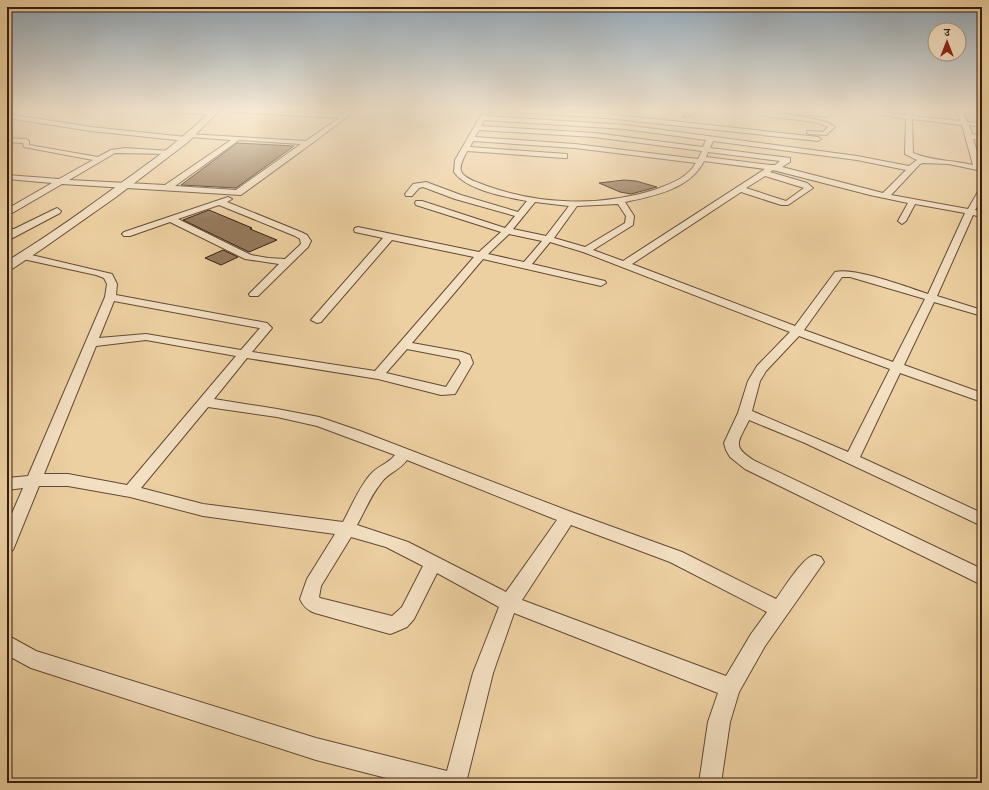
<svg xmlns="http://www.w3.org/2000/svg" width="989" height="790" viewBox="0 0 989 790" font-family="'EB Garamond','Noto Serif Devanagari',serif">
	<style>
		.building { fill: #957a5c; stroke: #351d11 }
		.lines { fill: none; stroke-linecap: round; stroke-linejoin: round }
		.minor-casing { stroke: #634a35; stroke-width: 2 }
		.tertiary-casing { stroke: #634a35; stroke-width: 2 }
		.minor { fill: #f3e0c2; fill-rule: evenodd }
		.tertiary { fill: #f3e0c2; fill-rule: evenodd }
	</style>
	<rect width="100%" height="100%" fill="#edd0a1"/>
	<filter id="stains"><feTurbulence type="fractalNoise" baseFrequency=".005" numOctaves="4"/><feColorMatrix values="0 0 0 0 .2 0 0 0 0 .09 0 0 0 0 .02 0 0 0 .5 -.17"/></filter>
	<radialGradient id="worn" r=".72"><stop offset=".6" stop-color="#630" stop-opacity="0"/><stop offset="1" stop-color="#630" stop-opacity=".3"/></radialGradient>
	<path class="building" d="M237,143L294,146L236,188L181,185Z
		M624,180L636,181L657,187L631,194L620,192L599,183Z
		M209,210L252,228L250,229L277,240L249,252L183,220Z
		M223,250L238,257L221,265L205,258Z"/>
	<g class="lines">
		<g class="minor-casing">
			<path id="minor" d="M169,110C179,109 207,108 215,113L212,115L172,112Z
				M226,110H260L343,114L349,110H356L311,144L241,195L62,184L7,216V209L52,183L7,179V175L59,179L93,160L24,147L23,143L7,142V138L26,139L29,141V145L98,157L111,150L125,148L171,151L173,152L169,154L115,153L69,180L165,185L231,140L190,137L188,136V134L306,141L339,118L229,112ZM239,140L301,144L236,190L175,186Z
				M484,110L489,111L486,116L625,125L857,156L909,166L917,160L905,154L906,119L879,114L877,110H883L884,112L906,115V110H912V116L961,121L956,110H962L967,122L982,123V127L969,125L972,134L982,136V140L973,139L982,167V171L949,164L923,163L920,164L891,195L968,209L979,190H982V199L975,210L982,211V217L973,215L937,296L982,310V316L934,302L904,365L982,393V402L900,373L860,457L982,513V526L805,443L749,420C738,443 731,446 755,461L982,569V585L745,469L730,457L726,450L724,443L738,413L748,381L757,366L790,332L583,252L550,242L532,264L605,281L606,283L601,286L483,259L412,343L462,352L470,355L473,363L455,394L441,395L378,379L247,358L214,399L277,409L319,417L360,431L574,513L682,552L776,599C783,590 804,555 815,555C815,555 821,557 821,557L824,562L765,646L739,692L730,722L721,783H699L708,722L718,693L514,613L493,673L466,783H406L316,760L31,668L7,655V635L36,651L316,738L447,771L473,673L499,607L437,573L414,619L407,627L393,633L390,634L315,613C307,610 303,606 300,599L307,579L335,534L203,516L130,497L68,486H39L15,545L13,550L7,552V525L23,488L7,490V478L28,476L105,297L107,284L104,278L96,275L23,259L18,256L23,253L112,274L117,284L116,295L267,323L272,328L252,352L375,371L474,257L392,240L321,322L317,323L311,320L383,238L355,232L354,230L355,228L358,227L479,252L501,232L416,205L415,203L416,201H422L505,228L515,216L455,199L423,187L419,188L412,196H406L405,194L413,184L426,182L461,195L518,212L527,201C506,197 466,190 454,172L455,160ZM912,119L962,125L973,165C953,160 931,161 913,153ZM484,120L625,129L706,140L703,147L594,133L481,126ZM479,130L594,137L702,151L698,159L575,144L475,137ZM473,141L575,148L696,163C687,178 672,183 657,189C603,207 540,205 487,186C480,183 464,179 461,171C459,165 465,156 467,151L564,158H567V154L470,147ZM713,141L857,160L906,170L883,193L782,167L790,162V158L710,148ZM708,152L780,161L775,165H771L706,157ZM704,161L765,169L623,261L593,250L633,225L634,216L625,202C654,196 690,189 704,161ZM773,170L870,195L908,203L898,221L902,224L906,221L915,204L965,213L928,294C907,287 854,267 835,272L795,326L632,264L741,192L781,205H788L813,188L807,183L770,172ZM765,176L801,187L804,188L786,201L746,188ZM535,202L569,206L546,236L513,229ZM618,204L626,216L625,223L585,247L554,238L577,206ZM509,234L542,241L524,262L488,254ZM842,277H850L925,299L893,362L804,330ZM114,301L259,328H260L241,350L146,334L99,338ZM799,336L890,369L848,452L752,411L760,381L766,371ZM146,340L236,356L127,485L68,474H44L96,346ZM407,349L459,359L461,363L446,387L386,373ZM208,407L277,417L317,426L395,455C388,464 377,466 370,475C359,488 351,507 343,522L203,504L141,488ZM407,460L557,520L506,592L408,542L357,525C365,511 371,495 381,483C389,472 399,471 407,460ZM571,525L670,562L767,612L751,634L726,676L522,600ZM351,537L386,547L423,566L402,607L392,616L320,598L319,597L321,586Z
				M513,110H541L607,114L818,137L821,139L818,141L607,118L516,112Z
				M689,110H695L689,117H685L684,116Z
				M750,110H759C776,114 825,117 835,127L826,135L809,134L807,133V131L823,132L828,127C809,116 769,122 750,110Z
				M829,110H835L827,117L810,115L807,113L810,111L826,113Z
				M7,114L91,127L186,137L189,139L186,141L91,131L7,118Z
				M228,197L232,199L227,202L301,232L307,235L311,241L308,247L258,296H250L249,294L279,264L245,259L170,222L130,236H124L122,234L124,232ZM219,205L295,236L300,239L301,244L285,259L268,258L251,255L178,219Z
				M57,208L61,211L60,213L7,241V229H14Z"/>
		</g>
		<g class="tertiary-casing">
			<path id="tertiary" d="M212,110H220L188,142L116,197L42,249L12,269L7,270V261C47,237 84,210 121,183C153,160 184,138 212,110Z"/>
		</g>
		<use href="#minor" class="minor"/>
		<use href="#tertiary" class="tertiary"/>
	</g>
	<linearGradient id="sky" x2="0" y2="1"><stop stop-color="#91a7b8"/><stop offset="0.5" stop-color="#f7ead5"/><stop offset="1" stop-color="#f7ead5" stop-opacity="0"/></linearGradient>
	<rect width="989" height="220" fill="url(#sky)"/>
	<rect width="989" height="790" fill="none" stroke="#edd0a1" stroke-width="24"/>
	<rect x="8" y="8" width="973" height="774" fill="none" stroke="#351d11" stroke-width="2"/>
	<rect x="12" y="12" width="965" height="766" fill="none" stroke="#351d11"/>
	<g transform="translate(947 42)"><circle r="19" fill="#f3e0c2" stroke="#a7927b"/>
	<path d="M0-3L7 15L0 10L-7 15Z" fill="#8f2418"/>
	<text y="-6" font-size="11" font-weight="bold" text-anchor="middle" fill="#351d11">उ</text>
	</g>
	<rect width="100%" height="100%" filter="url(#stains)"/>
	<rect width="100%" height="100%" fill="url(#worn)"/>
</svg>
